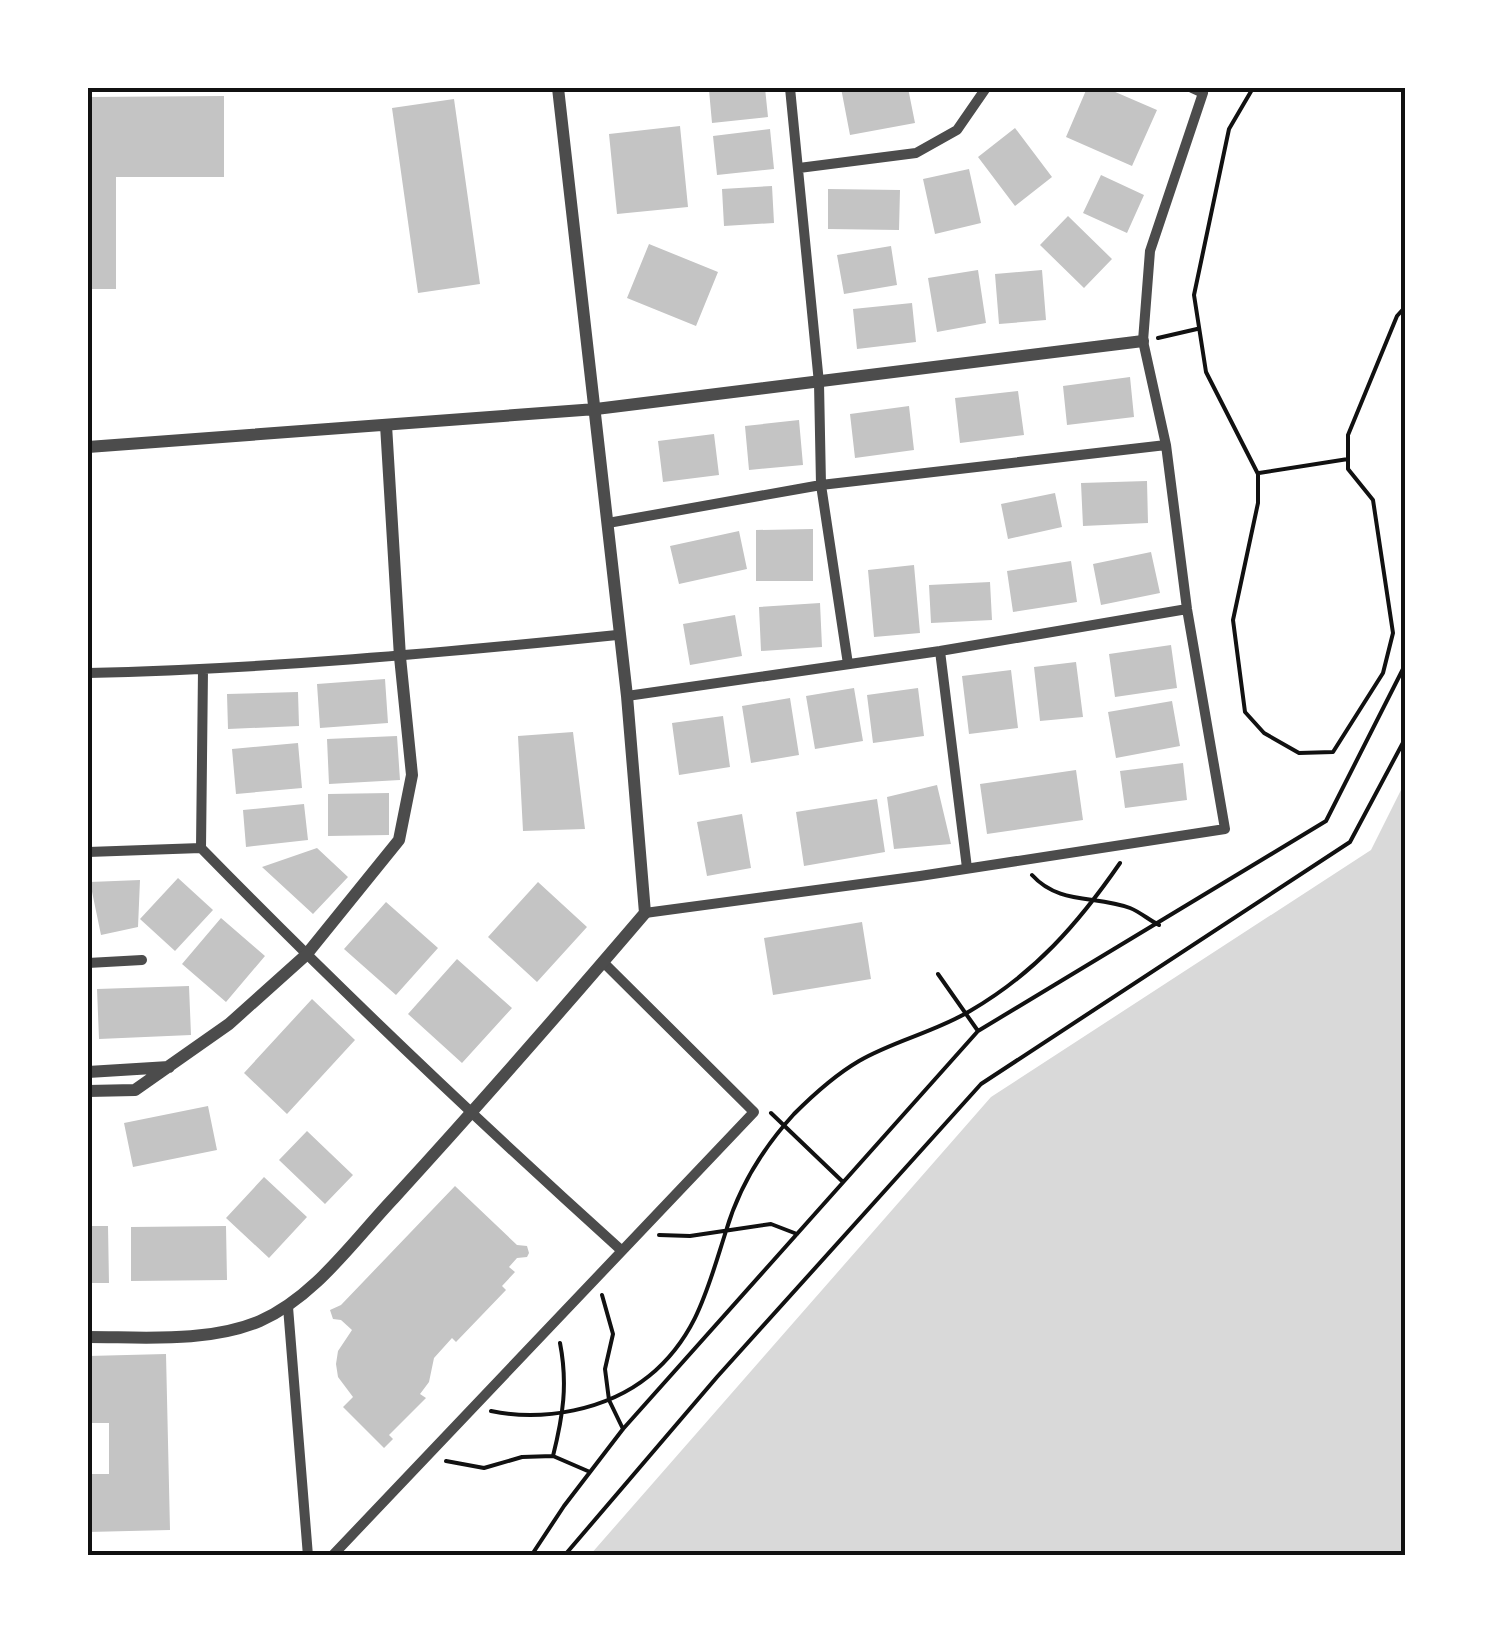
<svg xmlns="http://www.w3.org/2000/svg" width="1493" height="1643" viewBox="0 0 1493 1643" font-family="'Source Serif 4',serif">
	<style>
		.water { fill: #d9d9d9 }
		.building { fill: #c4c4c4 }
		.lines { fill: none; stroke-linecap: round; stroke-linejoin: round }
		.path { stroke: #111; stroke-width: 4 }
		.minor { stroke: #4c4c4c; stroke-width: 10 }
		.tertiary { stroke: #4c4c4c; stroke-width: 12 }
		.neatline { fill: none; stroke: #111; stroke-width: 4 }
	</style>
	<rect width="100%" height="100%" fill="#fff"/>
	<path class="water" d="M1405,782V1555H590L991,1097L1371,850Z"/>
	<path class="building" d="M734,88H765L768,117L712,123L709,90Z
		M841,88H908L915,123L850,135Z
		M1087,88H1106L1157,110L1132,166L1066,137Z
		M224,96V177H116V289H88V97Z
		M454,99L480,284L418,293L392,108Z
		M680,126L688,207L617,214L609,134Z
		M1015,128L1052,177L1015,206L978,157Z
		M770,129L774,169L717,175L713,136Z
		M969,169L981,223L935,234L923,179Z
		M1101,175L1144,195L1127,233L1083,213Z
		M772,186L774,223L724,226L722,189Z
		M828,189L900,190L899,230L828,229Z
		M1068,216L1112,259L1084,288L1040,245Z
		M649,244L718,272L696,326L627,298Z
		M891,246L897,285L844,294L837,255Z
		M978,270L986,323L937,332L928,278Z
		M1042,270L1046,320L999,324L995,274Z
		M912,303L916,342L857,349L853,309Z
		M1130,377L1134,417L1067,425L1063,386Z
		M1018,391L1024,435L960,443L955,398Z
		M909,406L914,450L855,458L850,414Z
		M799,420L803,465L749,470L745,426Z
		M714,434L719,475L663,482L658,441Z
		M1147,481L1148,523L1083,526L1081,483Z
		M1055,493L1062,527L1008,539L1001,504Z
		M813,529V581H756V530Z
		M739,531L747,569L679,584L670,546Z
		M1151,552L1160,593L1101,605L1093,564Z
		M1071,561L1077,602L1013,612L1007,571Z
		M914,565L920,633L874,637L868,570Z
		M990,582L992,620L931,623L929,585Z
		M820,603L822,647L761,651L759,607Z
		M735,615L742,656L690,665L683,624Z
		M1171,645L1177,688L1115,697L1109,654Z
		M1076,662L1083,717L1040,721L1034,667Z
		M1011,670L1018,728L969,734L962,676Z
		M385,679L388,723L320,728L317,684Z
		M854,688L863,741L815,749L806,696Z
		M918,688L924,736L873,743L867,695Z
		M298,692L299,726L228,729L227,694Z
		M790,698L799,755L751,763L742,706Z
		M1172,701L1180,746L1116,758L1108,712Z
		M723,716L730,767L679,775L672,723Z
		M573,732L585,829L523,831L518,736Z
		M397,736L400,780L329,784L327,739Z
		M298,743L302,788L236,794L232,749Z
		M1183,763L1187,800L1125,808L1120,771Z
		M1076,770L1083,820L987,834L980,784Z
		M937,785L951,844L894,849L887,797Z
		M389,793V835L328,836V794Z
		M877,799L885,852L804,866L796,812Z
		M304,804L308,840L246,847L243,810Z
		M742,814L751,868L707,876L697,822Z
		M317,848L348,877L313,914L262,867Z
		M178,878L213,910L175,951L140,919Z
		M140,880L138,927L101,935L90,882Z
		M538,882L587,927L537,982L488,937Z
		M386,902L438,948L396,995L344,949Z
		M221,918L265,956L226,1002L182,964Z
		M862,922L871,979L773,995L764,938Z
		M457,959L512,1008L462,1063L408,1014Z
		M189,986L191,1035L99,1039L97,989Z
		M312,999L355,1040L287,1114L244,1073Z
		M208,1106L217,1150L133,1167L124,1123Z
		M307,1131L353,1175L325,1204L279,1160Z
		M264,1177L307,1217L269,1258L226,1218Z
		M455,1186L517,1245L527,1246L529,1253L527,1257L517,1258L509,1267L515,1272L502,1286L506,1290L456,1342L452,1338L434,1358L429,1382L420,1394L426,1398L389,1435L393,1439L384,1448L343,1407L353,1397L338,1377L336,1364L338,1351L352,1330L341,1320L333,1319L330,1310L341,1305Z
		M88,1226H108L109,1283H88Z
		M226,1226L227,1280L131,1281V1227Z
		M166,1354L170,1530L88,1532V1474H109V1423H88V1356Z"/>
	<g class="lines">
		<path class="path" d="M1253,88L1229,129L1194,295L1206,372L1258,474V503L1233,620L1245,712L1264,733L1299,753L1333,752L1383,673L1393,633L1373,500L1348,469V435L1397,316L1406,306
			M1158,338L1197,329
			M1259,473L1348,459
			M1032,875C1059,905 1096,895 1130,908C1140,912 1149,920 1159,925
			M938,974L978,1031
			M771,1113L843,1182
			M659,1235L690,1236L771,1224L797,1234
			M602,1295L613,1334L605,1369L609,1400L623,1429
			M491,1411C543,1422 607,1410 649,1376C697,1337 708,1287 726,1231C739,1187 763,1148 794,1114C813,1095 835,1075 859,1061C893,1041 935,1032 970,1011C1034,974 1078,924 1120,863
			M553,1456C563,1416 568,1384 560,1343
			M446,1461L484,1468L522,1457L553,1456L590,1472
			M531,1556L564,1506L623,1429L978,1031L1326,821L1406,663
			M564,1556L717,1377L981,1084L1350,842L1406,737"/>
		<path class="minor" d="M790,88L819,383L821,485L848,664
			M799,168L916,153L957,130L986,88
			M608,523L821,485L1166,445
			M940,651L967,868
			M88,673C265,669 441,653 617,635
			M627,696L940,651L1187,609
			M201,848C337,987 477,1120 621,1250
			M88,852L201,848L203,670
			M645,913L920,876L1225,829L1187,609L1166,445L1143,341L1150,251L1203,93L1192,88
			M88,963L142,960
			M288,1307L308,1556
			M332,1556L754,1112L603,962"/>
		<path class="tertiary" d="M88,447L596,409L1143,341
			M88,1072L169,1067
			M88,1091L135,1090L229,1024L306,955L399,840L412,775L400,657L386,425
			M88,1337C144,1337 208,1343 260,1321C315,1297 354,1240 394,1198C480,1104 563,1009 645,913L627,696L558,88"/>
	</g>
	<rect width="1493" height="1643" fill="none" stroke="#ffffff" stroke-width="180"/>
	<rect x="90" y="90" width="1313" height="1463" class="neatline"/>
</svg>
